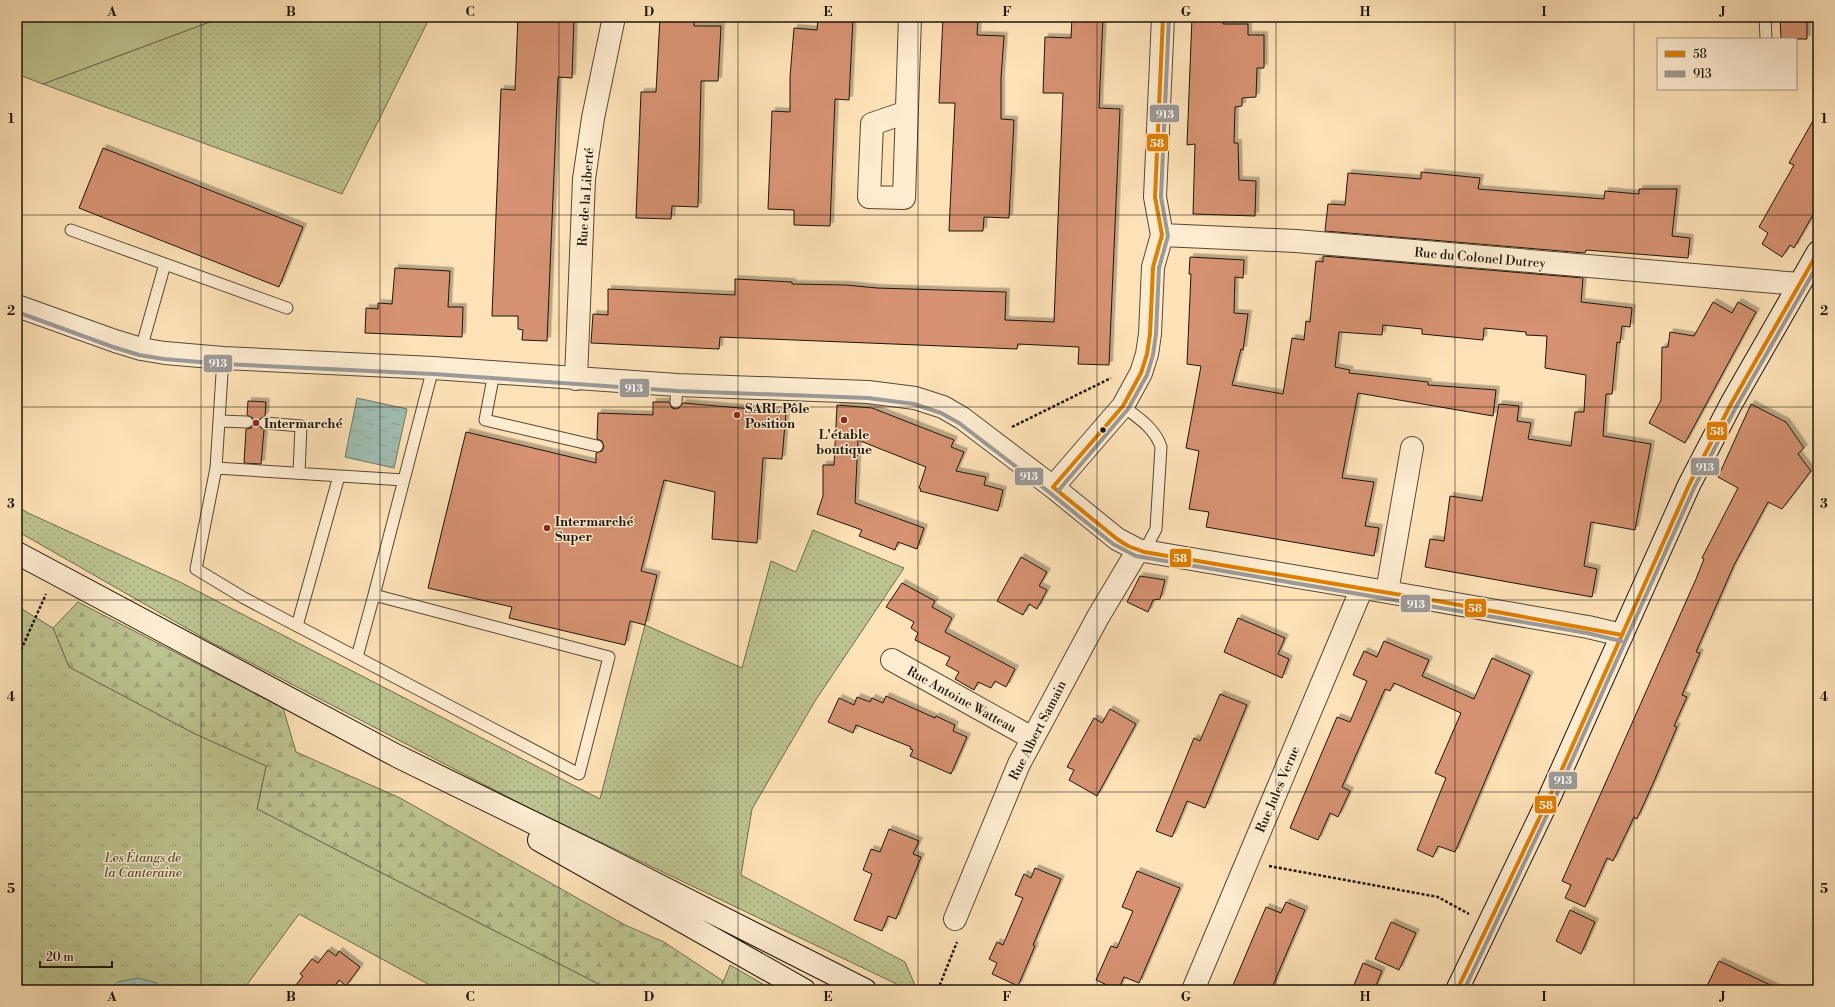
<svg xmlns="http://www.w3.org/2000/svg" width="1835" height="1007" viewBox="0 0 1835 1007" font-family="'Libre Bodoni',serif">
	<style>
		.grass { fill: url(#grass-dots); stroke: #6d6c4e }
		.forest { fill: url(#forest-firs); stroke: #6d6c4e }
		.park { fill: url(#park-tufts); stroke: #6d6c4e }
		.pitch { fill: #bdc491; stroke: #6d6c4e }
		.water { fill: url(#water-ripples); stroke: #6c7a6f }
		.building { fill: #d69272; stroke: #1d150b; filter: url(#shadow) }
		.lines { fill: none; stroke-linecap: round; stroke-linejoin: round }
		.lane-casing { stroke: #554836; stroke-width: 13 }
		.street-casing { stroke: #554836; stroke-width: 24 }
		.secondary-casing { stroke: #1d150b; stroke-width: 24 }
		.path { stroke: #1d150b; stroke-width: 2.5; stroke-dasharray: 3 2; stroke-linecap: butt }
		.lane { stroke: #feecd0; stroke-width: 11 }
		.street { stroke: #feecd0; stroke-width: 22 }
		.secondary { stroke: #feecd0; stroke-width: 22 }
		.bus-1-casing { stroke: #feecd0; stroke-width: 7 }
		.bus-2-casing { stroke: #feecd0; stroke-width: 7 }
		.bus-1 { stroke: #dd7f02; stroke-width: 4 }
		.bus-2 { stroke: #9c9a97; stroke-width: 4 }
		.grid { fill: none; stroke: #1d150b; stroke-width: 1; stroke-opacity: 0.55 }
		.poi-dot { fill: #8f2418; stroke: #feecd0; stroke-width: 1.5 }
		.bus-dot { fill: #1d150b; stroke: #feecd0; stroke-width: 1.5 }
		.labels { text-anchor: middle; stroke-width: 3; stroke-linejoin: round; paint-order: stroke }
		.street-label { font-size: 13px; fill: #1d150b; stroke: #feecd0 }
		.poi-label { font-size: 13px; font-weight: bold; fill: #1d150b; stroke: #feecd0; text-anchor: start }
		.park-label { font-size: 13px; font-style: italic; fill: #55523a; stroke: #feecd0 }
		.line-badge { stroke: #feecd0; stroke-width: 1.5 }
		.badge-label { font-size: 11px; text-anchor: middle; font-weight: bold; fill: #fff }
		.neatline { fill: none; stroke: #1d150b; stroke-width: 1.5 }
		.grid-label { font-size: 13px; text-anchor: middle; font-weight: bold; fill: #1d150b }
	</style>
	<defs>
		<pattern id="grass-dots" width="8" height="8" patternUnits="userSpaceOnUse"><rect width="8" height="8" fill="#bdc491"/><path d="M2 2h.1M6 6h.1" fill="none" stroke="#a2a87c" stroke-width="1.8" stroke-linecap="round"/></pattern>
		<pattern id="forest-firs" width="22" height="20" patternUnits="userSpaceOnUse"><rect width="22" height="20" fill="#bdc491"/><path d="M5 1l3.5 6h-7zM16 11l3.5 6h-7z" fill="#a2a87c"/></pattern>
		<pattern id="park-tufts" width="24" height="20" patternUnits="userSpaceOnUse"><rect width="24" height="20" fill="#bdc491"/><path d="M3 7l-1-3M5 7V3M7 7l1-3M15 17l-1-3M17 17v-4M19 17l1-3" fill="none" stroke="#a2a87c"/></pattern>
		<pattern id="water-ripples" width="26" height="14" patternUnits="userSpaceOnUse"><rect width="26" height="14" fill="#a0bdb2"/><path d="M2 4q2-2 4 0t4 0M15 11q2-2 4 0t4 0" fill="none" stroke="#89a298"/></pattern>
		<filter id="shadow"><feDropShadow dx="3.5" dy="-3.5" stdDeviation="0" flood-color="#0004"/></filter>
	</defs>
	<rect width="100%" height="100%" fill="#fee2b7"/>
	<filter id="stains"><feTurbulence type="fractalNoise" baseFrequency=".005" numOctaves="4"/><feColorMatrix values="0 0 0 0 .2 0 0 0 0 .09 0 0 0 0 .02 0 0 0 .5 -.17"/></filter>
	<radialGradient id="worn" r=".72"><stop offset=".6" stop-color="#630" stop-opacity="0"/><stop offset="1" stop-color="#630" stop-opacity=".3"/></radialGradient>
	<path class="grass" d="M223,17H430L342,194L43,84Z
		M17,506L28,513L180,582L600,799L645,625L742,668L771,561L796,572L813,530L904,568L815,701L752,809L741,875L905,962L917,990H909L525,806L209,641L17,531Z"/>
	<path class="forest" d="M78,602L283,708L296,752L400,798L625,925L664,942L723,981L720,990H610L257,809L266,766L193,733L69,667L53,628Z"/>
	<path class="park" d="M17,606L53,628L69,667L193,733L266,766L257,809L610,990H439L299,914L243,990H17Z
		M730,965L773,990H720Z"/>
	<path class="pitch" d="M17,17H223L43,84L17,74Z"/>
	<path class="water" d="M357,398L407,409L394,468L345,457Z
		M138,978L157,983L159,990H108L118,982Z"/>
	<path class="building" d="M518,17H574L572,78L558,77L547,341L522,340L523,330L518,329V316H492L501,89L515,90Z
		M660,17H694V26H721L718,81H701L698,207L672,206L671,219L636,218L641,92H656Z
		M818,17H853L849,100L835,99L830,226L794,225V210L768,209L772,111L790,112V77L794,28L817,30Z
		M943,17H978L977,35L1004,36L1001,78V119L1014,120L1009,218L984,217L983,231H949L955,103H939Z
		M1072,17H1103L1099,108L1120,109L1109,365L1078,364L1079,347L1018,344L1017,349L720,337L719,349L591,343L593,314L608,315V289L735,295V279L792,282V284L846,285L877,288L1006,292L1005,320L1054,322L1063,93H1043L1045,37L1071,38Z
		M1192,17H1224L1223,24H1248V35H1264V68H1257L1256,97L1242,98V106L1235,107L1234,143H1238L1239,180L1256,181L1255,216L1193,214L1195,144L1187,145Z
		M1780,17H1807V39H1781Z
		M1818,112V206L1794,248L1790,245L1782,257L1762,244L1768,233L1759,227L1794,165L1789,163Z
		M103,148L303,227L279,287L79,208Z
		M1421,172L1480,178L1478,189L1604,199L1605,191L1639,194V189H1677L1672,236L1690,238L1688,258L1586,250L1585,253L1325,231L1328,204L1345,205L1348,173L1421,179Z
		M1323,256L1583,278L1581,302L1632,308L1630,327L1622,326L1620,343L1617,342L1612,394H1606L1603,436L1651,444L1635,530L1591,522L1584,566L1597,569L1592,597L1425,567L1430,539L1444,541L1450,496L1482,501L1499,404L1519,406L1517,421L1531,423L1528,439L1571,446L1575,412H1584L1586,375L1545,368L1547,336L1526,335V332L1484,328L1483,340L1422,334V329L1383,325L1382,335L1339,332L1335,367L1350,370L1349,373L1428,382V385L1496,390L1493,416L1358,393L1342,478L1374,482L1365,526L1379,528L1374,556L1206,527L1209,512L1189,509L1199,451L1186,448L1201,366L1187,364L1191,274H1189L1190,257L1244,260L1243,278L1235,277L1234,313L1248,314L1243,350L1241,349L1232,385L1283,394L1292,338L1304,340L1306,321L1310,322L1316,261L1323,262Z
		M395,268L450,271L448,307H463L462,337L365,333L366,308L378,309V303L392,304Z
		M1713,302L1732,313L1738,302L1756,312L1685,443L1649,423L1661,400L1662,347H1668L1670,332L1694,336Z
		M248,401L266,402L265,416L260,419L258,423L259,426L264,430L261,464L244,463L246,429L251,428L254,423L253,418L247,415Z
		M653,402H669L672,408L675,409L679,408L683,403L786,412L782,459L763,458L757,543L712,539L715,492L664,480L641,571L657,575L645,625L630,621L625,645L509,618L512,607L428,588L466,432L596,463V453L602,451L604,447L602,441L597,439L598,413L653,415Z
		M1751,404L1786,422L1804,448L1798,454L1811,471L1782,509L1768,502L1734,565L1696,652L1700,653L1682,695L1687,697L1674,726L1677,727L1655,779L1637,819L1634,817L1613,861L1607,858L1585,907L1565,898L1571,885L1562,881L1696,579L1704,559L1702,558L1738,488L1718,477Z
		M837,405L872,408L954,440L951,447L964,452L956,471L986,477L984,485L1003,490L998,511L920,491L921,489L919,488L926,467L858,440L855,503L924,528L917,549L898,542L895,550L859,536L862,530L817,514L823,496V465H834Z
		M1021,557L1047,572L1039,586L1047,590L1037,609L1029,604L1023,615L997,601Z
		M1140,576L1165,580L1160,599L1153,600L1148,612L1127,602Z
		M902,583L935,601L932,607L952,618L945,632L1015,669L1006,687L995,681L991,688L978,682L974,690L955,679L959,672L946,665L950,657L915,640L918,633L911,628L914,622L886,607Z
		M1238,618L1285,638L1278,654L1289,659L1282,678L1224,652Z
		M1384,641L1429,660L1422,676L1474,699L1492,658L1530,675L1455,852L1438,846L1433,857L1417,850L1446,778L1435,773L1461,713L1394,683L1390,691L1385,689L1342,787L1350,791L1338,817L1330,813L1318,840L1290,828L1337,717L1350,722L1367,681L1353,675L1364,651L1377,657Z
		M1220,694L1247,705L1205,808L1187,801L1172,837L1156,831L1194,738L1200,741Z
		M886,696L935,718L936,716L955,725L953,731L967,737L951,774L910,756L913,750L910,749L911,747L856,725L853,733L828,722L839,698L854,705L857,697L870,702L872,698L883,703Z
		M1110,709L1136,724L1097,796L1069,780L1074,770L1067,767L1094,718L1102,723Z
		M889,829L919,841L913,854L921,857L896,919L888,916L882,931L854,920L872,874L863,870L871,849L880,852Z
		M1035,868L1061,879L1033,945L1035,946L1018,986L992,974L997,963L989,959L997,942L1003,945L1023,898L1015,895L1024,874L1031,878Z
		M1137,871L1180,888L1139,983L1124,977L1118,990L1096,980L1111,946L1117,948L1133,911L1122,907Z
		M1286,902L1305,910L1271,990H1231L1266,907L1281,913Z
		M1570,910L1595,922L1581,954L1556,941Z
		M1391,922L1416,933L1399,970L1375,959Z
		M328,950L336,956L339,951L360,967L346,986L339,980L332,990H292L303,976L300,974L312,959L318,963Z
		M1719,961L1781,990H1705Z
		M1363,963L1382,971L1374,990H1352Z"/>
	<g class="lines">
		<g class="lane-casing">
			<path id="lane" d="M1765,17L1766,39
				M71,230L287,308
				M141,349L165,264
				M494,373L485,420L597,446
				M676,402L677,385
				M1123,406C1138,418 1155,428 1161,447L1156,529L1144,552
				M219,421L223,358
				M247,422L219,421L216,468L404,480
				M265,423L301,426L299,473
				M216,468L196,569L244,598L579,774L609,657L374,595L357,657
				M374,595L433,368
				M297,626L339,476"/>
		</g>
		<g class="street-casing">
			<path id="street" d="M907,112L872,124L869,197L904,198L910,17
				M1162,235L1296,241L1799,284
				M17,306L115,341L141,349L165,353L223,358L433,368L677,385L868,392L915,398L943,407L962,418L1053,487L1117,539L1138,550L1387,592L1588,627L1622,635
				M576,379L584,179L593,118L614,17
				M1053,487L1123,406L1141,373L1147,354L1150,334L1153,267L1162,235L1155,197L1163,17
				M1387,592L1412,448
				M892,660L1032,738
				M955,919L1019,764L1098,617L1138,550
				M1193,990L1362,588"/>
		</g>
		<g class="secondary-casing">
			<path id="secondary" d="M17,553L397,756L599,855L865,990
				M539,840L804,990
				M1457,990L1550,796L1689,485L1731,404L1818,252"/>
		</g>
		<path class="path" d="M1012,427L1111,378
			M17,659L46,594
			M1269,866L1438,897L1469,914
			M940,990L939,987L957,942"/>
		<use href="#lane" class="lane"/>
		<use href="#street" class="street"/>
		<use href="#secondary" class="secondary"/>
		<g class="bus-1-casing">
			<path id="bus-1" d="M1053,487L1117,539L1128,546L1144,552L1443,602L1622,635
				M1053,487L1123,406L1141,373L1147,354L1150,334L1153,267L1162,235L1155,197L1163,17
				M1457,990L1550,796L1689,485L1731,404L1818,252"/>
		</g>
		<g class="bus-2-casing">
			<path id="bus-2" d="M17,312L113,347L139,355L164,359L223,364L433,374L677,391L868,398L914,404L941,413L959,423L1049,492L1113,544L1136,556L1587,633L1621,641
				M1058,491L1128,409L1147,375L1153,355L1156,334L1159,268L1168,236L1161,197L1169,17
				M1464,990L1555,798L1694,488L1736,407L1818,264"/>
		</g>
		<use href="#bus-1" class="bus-1"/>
		<use href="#bus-2" class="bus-2"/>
	</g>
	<path class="grid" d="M201,17V990M380,17V990M559,17V990M738,17V990M918,17V990M1097,17V990M1276,17V990M1455,17V990M1634,17V990M17,215H1818M17,407H1818M17,600H1818M17,792H1818"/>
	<g class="poi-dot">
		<circle cx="737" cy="415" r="4"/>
		<circle cx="844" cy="420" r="4"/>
		<circle cx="256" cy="423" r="4"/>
		<circle cx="547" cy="528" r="4"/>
	</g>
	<circle class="bus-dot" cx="1103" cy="430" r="3.5"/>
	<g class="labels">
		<g class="street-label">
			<text transform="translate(585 197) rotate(-86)" y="5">Rue de la Liberté</text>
			<text transform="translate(1480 257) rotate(5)" y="5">Rue du Colonel Dutrey</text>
			<text transform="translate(962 699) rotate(29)" y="5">Rue Antoine Watteau</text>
			<text transform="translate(1037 730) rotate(-63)" y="5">Rue Albert Samain</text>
			<text transform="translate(1277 789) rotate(-67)" y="5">Rue Jules Verne</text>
		</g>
		<g class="poi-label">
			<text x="745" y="413">SARL Pôle<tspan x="745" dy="15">Position</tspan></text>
			<text x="264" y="428">Intermarché</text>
			<text x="844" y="439" text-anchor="middle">L'étable<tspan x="844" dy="15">boutique</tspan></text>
			<text x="555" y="526">Intermarché<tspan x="555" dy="15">Super</tspan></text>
		</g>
		<g class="park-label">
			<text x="143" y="862">Les Étangs de<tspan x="143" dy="15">la Canteraine</tspan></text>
		</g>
	</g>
	<g class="line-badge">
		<rect x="1149" y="104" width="31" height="19" rx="4" fill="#9c9a97"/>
		<rect x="1146" y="133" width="23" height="19" rx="4" fill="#dd7f02"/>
		<rect x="203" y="354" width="30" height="19" rx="4" fill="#9c9a97"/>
		<rect x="619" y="378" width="31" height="20" rx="4" fill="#9c9a97"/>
		<rect x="1706" y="421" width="22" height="20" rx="4" fill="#dd7f02"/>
		<rect x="1690" y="457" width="30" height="19" rx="4" fill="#9c9a97"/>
		<rect x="1014" y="467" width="30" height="19" rx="4" fill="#9c9a97"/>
		<rect x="1169" y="548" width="23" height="20" rx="4" fill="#dd7f02"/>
		<rect x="1400" y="594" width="31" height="19" rx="4" fill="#9c9a97"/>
		<rect x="1464" y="598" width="23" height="20" rx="4" fill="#dd7f02"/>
		<rect x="1548" y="771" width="30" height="19" rx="4" fill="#9c9a97"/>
		<rect x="1534" y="795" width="23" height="19" rx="4" fill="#dd7f02"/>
	</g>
	<g class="badge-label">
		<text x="1165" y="118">913</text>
		<text x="1157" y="147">58</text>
		<text x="218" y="367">913</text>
		<text x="634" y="392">913</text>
		<text x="1717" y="435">58</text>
		<text x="1705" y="471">913</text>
		<text x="1029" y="480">913</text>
		<text x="1180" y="562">58</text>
		<text x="1416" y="608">913</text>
		<text x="1475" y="612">58</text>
		<text x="1563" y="784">913</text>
		<text x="1546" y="809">58</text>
	</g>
	<rect width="1835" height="1007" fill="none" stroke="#fee2b7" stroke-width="44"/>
	<rect x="1657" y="38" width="140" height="52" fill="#feecd0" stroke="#a49681"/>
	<rect x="1665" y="51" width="20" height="6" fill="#dd7f02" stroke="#a49681"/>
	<text x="1693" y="58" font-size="12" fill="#1d150b">58</text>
	<rect x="1665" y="71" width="20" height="6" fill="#9c9a97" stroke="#a49681"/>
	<text x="1693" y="78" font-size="12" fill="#1d150b">913</text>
	<path d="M40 961v6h72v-6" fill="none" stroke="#1d150b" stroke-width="2"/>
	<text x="46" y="961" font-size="12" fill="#1d150b" stroke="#feecd0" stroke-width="3" paint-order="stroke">20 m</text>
	<rect x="22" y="22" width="1791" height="963" class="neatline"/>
	<g class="grid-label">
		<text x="112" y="16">A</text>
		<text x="291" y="16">B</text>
		<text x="470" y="16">C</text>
		<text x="649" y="16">D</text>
		<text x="828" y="16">E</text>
		<text x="1007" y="16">F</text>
		<text x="1186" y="16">G</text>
		<text x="1365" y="16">H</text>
		<text x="1544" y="16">I</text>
		<text x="1723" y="16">J</text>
		<text x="11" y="123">1</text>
		<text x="1824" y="123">1</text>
		<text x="11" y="315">2</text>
		<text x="1824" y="315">2</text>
		<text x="11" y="508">3</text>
		<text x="1824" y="508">3</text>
		<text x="11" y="701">4</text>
		<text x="1824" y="701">4</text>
		<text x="11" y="893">5</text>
		<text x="1824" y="893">5</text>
		<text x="112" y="1001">A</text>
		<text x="291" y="1001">B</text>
		<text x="470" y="1001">C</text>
		<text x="649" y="1001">D</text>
		<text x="828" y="1001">E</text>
		<text x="1007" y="1001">F</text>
		<text x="1186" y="1001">G</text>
		<text x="1365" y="1001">H</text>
		<text x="1544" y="1001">I</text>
		<text x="1723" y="1001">J</text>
	</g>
	<rect width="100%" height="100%" filter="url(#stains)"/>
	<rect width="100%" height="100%" fill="url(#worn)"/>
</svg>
